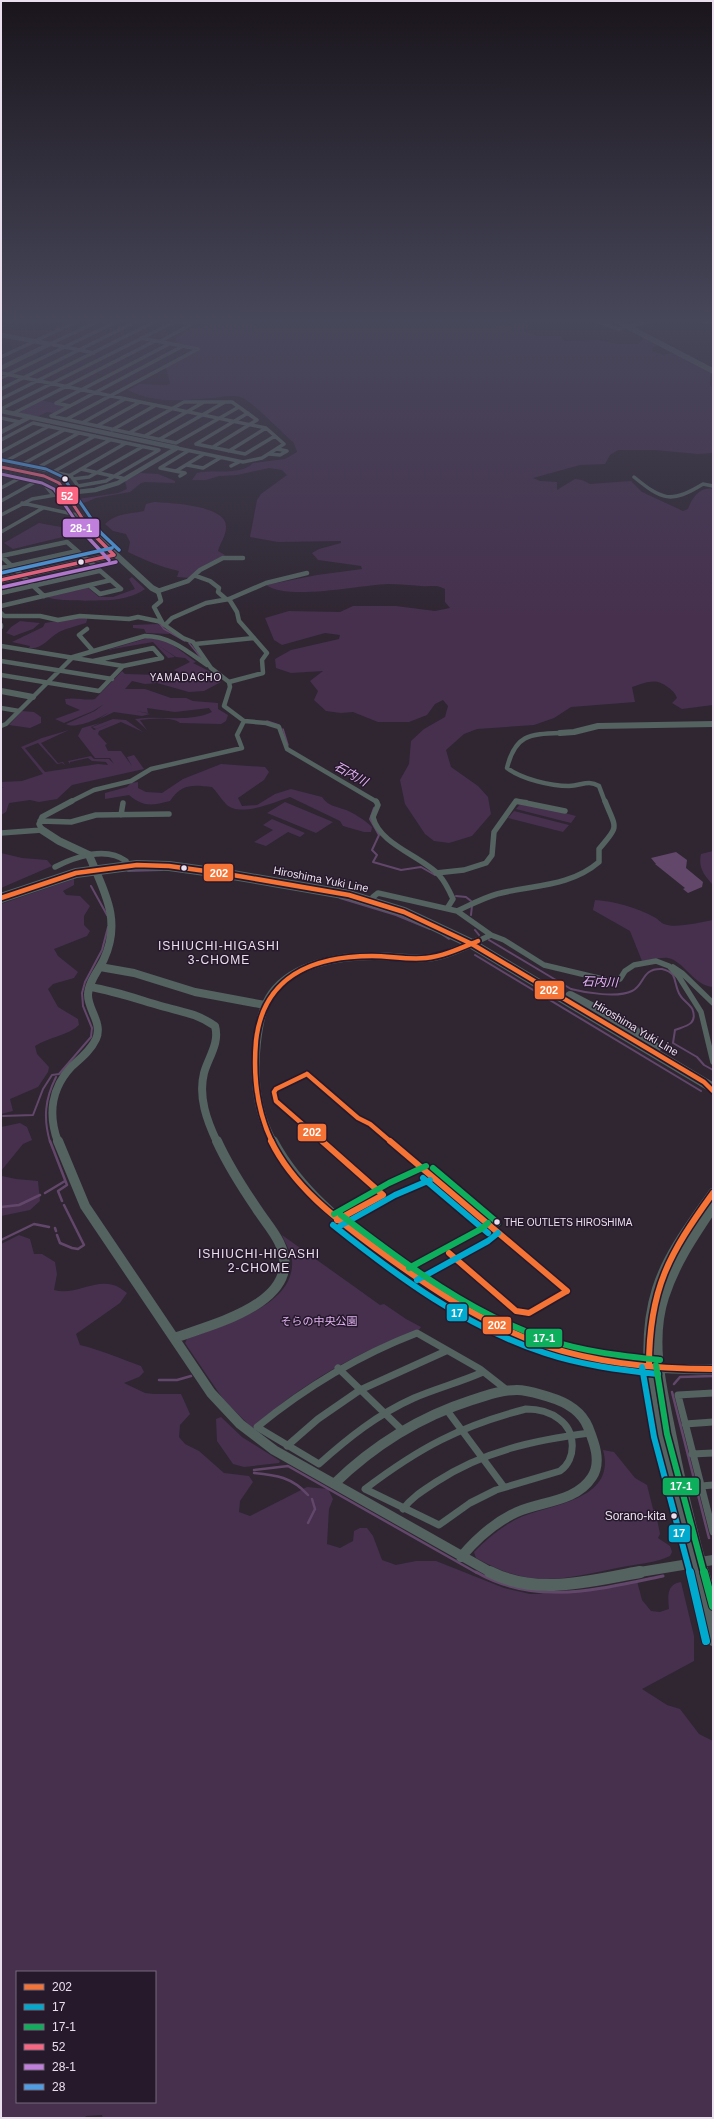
<svg xmlns="http://www.w3.org/2000/svg" width="714" height="2119" viewBox="0 0 714 2119" font-family="Arial,'Noto Sans JP',sans-serif">
	<style>
		.green { fill: #46304e; fill-rule: evenodd }
		.water { fill: #62476b }
		.lines { fill: none; stroke-linecap: round; stroke-linejoin: round }
		.stream-far4 { stroke: #62476b; stroke-width: 1 }
		.stream-far3 { stroke: #62476b; stroke-width: 1.5 }
		.stream-far2 { stroke: #62476b; stroke-width: 2 }
		.stream-far1 { stroke: #62476b; stroke-width: 2.5 }
		.stream { stroke: #62476b; stroke-width: 3 }
		.minor-far3 { stroke: #546260; stroke-width: 3.5 }
		.minor-far2 { stroke: #546260; stroke-width: 4.5 }
		.minor-far1 { stroke: #546260; stroke-width: 5.5 }
		.minor { stroke: #546260; stroke-width: 7 }
		.tertiary-far4 { stroke: #546260; stroke-width: 4.5 }
		.tertiary-far3 { stroke: #546260; stroke-width: 6 }
		.tertiary-far2 { stroke: #546260; stroke-width: 8 }
		.tertiary-far1 { stroke: #546260; stroke-width: 10 }
		.tertiary { stroke: #546260; stroke-width: 12 }
		.secondary { stroke: #566363; stroke-width: 5.5 }
		.primary { stroke: #546262; stroke-width: 10 }
		.bus-1-far1-casing { stroke: #27192c; stroke-width: 8 }
		.bus-1-casing { stroke: #27192c; stroke-width: 9 }
		.bus-2-far1-casing { stroke: #27192c; stroke-width: 9 }
		.bus-2-casing { stroke: #27192c; stroke-width: 10 }
		.bus-3-far1-casing { stroke: #27192c; stroke-width: 9 }
		.bus-3-casing { stroke: #27192c; stroke-width: 10 }
		.bus-4-far1-casing { stroke: #27192c; stroke-width: 5 }
		.bus-4-casing { stroke: #27192c; stroke-width: 5.5 }
		.bus-5-far1-casing { stroke: #27192c; stroke-width: 5 }
		.bus-5-casing { stroke: #27192c; stroke-width: 5.5 }
		.bus-6-far1-casing { stroke: #27192c; stroke-width: 5 }
		.bus-6-casing { stroke: #27192c; stroke-width: 5.5 }
		.bus-1-far1 { stroke: #f57335; stroke-width: 4.5 }
		.bus-1 { stroke: #f57335; stroke-width: 6 }
		.bus-2-far1 { stroke: #00a9ce; stroke-width: 6 }
		.bus-2 { stroke: #00a9ce; stroke-width: 8 }
		.bus-3-far1 { stroke: #0daf5c; stroke-width: 6 }
		.bus-3 { stroke: #0daf5c; stroke-width: 8 }
		.bus-4-far1 { stroke: #fa6682; stroke-width: 3 }
		.bus-4 { stroke: #fa6682; stroke-width: 3.5 }
		.bus-5-far1 { stroke: #c07fdc; stroke-width: 3 }
		.bus-5 { stroke: #c07fdc; stroke-width: 3.5 }
		.bus-6-far1 { stroke: #4d9ee5; stroke-width: 3 }
		.bus-6 { stroke: #4d9ee5; stroke-width: 3.5 }
		.bus-dot { fill: #eae0ed; stroke: #27192c; stroke-width: 1.5 }
		.labels { text-anchor: middle; stroke-width: 3; stroke-linejoin: round; paint-order: stroke }
		.far-neighbourhood-label { font-size: 10px; letter-spacing: 1px; fill: #eae0ed; stroke: #27192c }
		.bus-label { font-size: 10px; fill: #eae0ed; stroke: #27192c; text-anchor: start }
		.street-label { font-size: 11px; fill: #eae0ed; stroke: #27192c }
		.park-label { font-size: 11px; fill: #e2b3f2; stroke: #27192c }
		.water-label { font-size: 12px; font-style: italic; fill: #e6b7f7; stroke: #27192c }
		.neighbourhood-label { font-size: 12px; letter-spacing: 1px; fill: #eae0ed; stroke: #27192c }
		.near-bus-label { font-size: 12px; fill: #eae0ed; stroke: #27192c; text-anchor: end }
		.line-badge { stroke: #27192c; stroke-width: 1.5 }
		.badge-label { font-size: 11px; text-anchor: middle; font-weight: bold; fill: #fff }
	</style>
	<rect width="100%" height="100%" fill="#2f2632"/>
	<path class="green" d="M195,320H536L527,327L524,331L538,336H560L565,341L598,340L619,344H637L645,338L658,346L653,347L652,351L663,355L673,353L711,373L710,385L713,389V453L698,454L655,450H618L610,455L605,464L580,465L533,478L540,481L557,482V490L575,479L582,480L590,484L631,481L642,492L683,511L688,509C692,498 700,486 713,489V705L682,709L672,703L677,698C675,693 673,691 669,688C656,677 647,682 632,687L635,702L571,707L554,718L534,725L477,729L464,734L446,750L451,767L478,786L488,797L491,814L472,836L449,843L434,841L425,834L405,804L400,780L409,764L411,741L424,729L445,717L448,706L443,700L435,704L427,715L409,722H378L353,712L341,713L326,711L314,700L318,691L310,681L323,671L291,673L276,668L275,659L291,650L339,639L340,635L325,633L282,645L274,640L265,618L289,611L340,612L353,606H396L435,611L450,608L445,602V589C436,584 431,587 421,586C410,585 399,584 388,584C360,585 288,601 266,585L317,575L362,569L361,566L318,560L312,553L319,549L341,543V541L278,542L250,537L257,500L261,494L287,475L282,470L269,468L237,475L219,476L206,480H192L197,473C213,469 241,476 253,463L285,459L297,452L294,443C280,431 258,407 243,398C235,394 221,397 213,398C184,400 154,404 128,390L139,384L167,385L170,383L166,368L199,350L177,344L176,338L192,328L205,326L198,324Z
		M41,400L67,406L55,413L47,412L37,417L19,413Z
		M140,473L158,474L175,481V483L145,482L141,483L130,492L96,498L81,504L78,499L118,493L127,489L125,481Z
		M154,502C170,503 227,505 226,527C226,536 220,543 218,551L225,555L207,564L190,578L177,577L179,571C160,567 145,560 128,552L130,542L126,534L113,531L105,524C116,513 130,514 144,511L146,504Z
		M39,523L66,528L71,535L13,549L4,543Z
		M132,577L145,589C137,595 128,597 119,599C109,601 53,602 48,597L87,587L99,597H113L135,589L129,579Z
		M75,618H87V620L86,623C77,626 67,628 59,632C49,638 41,650 29,648L30,646L12,642L43,627L45,623Z
		M20,621L40,623L33,629L14,636L6,633L11,627Z
		M158,624L170,634L146,633L144,629L133,628V625Z
		M148,638L166,640L196,662L193,663L219,676L221,682L204,691L189,692L157,683L145,684L132,681L125,689H145L171,698H186L193,701L218,703V709L228,715L226,721L221,724L180,723C171,716 151,719 140,720L147,730L135,719C160,715 188,723 212,712L209,708L175,712L147,708L148,713L136,711L150,714L142,716L114,712L99,719L112,710C103,717 76,730 66,724L95,711L104,704L93,711L64,723L55,719L80,710L66,704L65,699C76,697 86,701 95,699L122,671L125,674L159,675L187,682L185,677L174,670L190,662L185,658L176,657L156,644L175,657L168,658L153,642L107,650Z
		M22,711L34,712L41,717V723L30,728L9,725Z
		M113,719L126,720L143,732L121,722L99,731L98,734L107,744L105,745L108,751H121L132,766L127,757L134,755L144,769L72,785L57,799L39,802L30,800L9,803L6,812L1,815V788L4,787H1V782L22,781L43,774L21,747L42,738L69,730L41,743L58,763L63,762L65,765L62,763L57,764L38,743L25,748L45,772L98,764L108,765L106,762L92,761L88,758L70,762V764L68,761L91,756L94,759H109L114,764L110,758H95L78,736L82,728L100,723L91,727L94,730L118,720L96,729L92,727Z
		M221,764L265,767L269,772L264,780L238,798L242,806L257,805L275,794L291,789L322,797C328,806 335,806 346,810C355,814 365,820 372,827L371,832H364L343,826L340,821L290,797C275,802 239,818 226,804C221,799 217,792 212,787C193,785 182,783 170,801C153,805 144,808 129,795L105,799V793L127,787L131,783L138,782V788L146,792L162,793L183,779Z
		M285,802L333,822L316,833L267,813Z
		M522,802L576,816L571,823L516,809Z
		M514,811L569,825L563,832L508,818Z
		M272,819L305,833L300,837L288,832L266,846L254,842L273,830L263,825Z
		M713,851V885C704,875 698,868 701,854Z
		M1,853L22,858L47,860L52,866L1,888Z
		M74,879V885L63,891L66,895L80,896L90,906L84,916V925L90,931L87,936L54,949L58,956L78,972L74,978L53,984L48,989L58,1007L78,1019L79,1025C67,1036 49,1037 35,1046L37,1054L49,1067L48,1072L38,1087L10,1099L13,1111L1,1114V904Z
		M595,900C614,901 638,908 654,917C658,919 661,923 664,924C675,929 701,922 713,920V987C694,986 684,961 668,958C660,957 650,960 642,961L630,931L593,910Z
		M20,1123L27,1127L32,1140L23,1144L1,1171V1127Z
		M1,1172L2,1176L16,1179L38,1181L40,1201L30,1210L1,1216Z
		M19,1235L30,1239L34,1254H42L55,1262L57,1274L54,1290C74,1296 94,1279 113,1285C118,1286 123,1290 127,1293L120,1303L76,1334L80,1345C101,1350 121,1359 141,1366L144,1372L139,1377L124,1383L145,1393L154,1394H181L190,1414L180,1425L179,1437L185,1444L199,1451L224,1473L249,1476L253,1482L240,1501L239,1512L250,1516L307,1487L328,1489L333,1499L329,1509L327,1544L340,1548L353,1541L354,1531L360,1528H367L373,1536L382,1560L396,1565L416,1561H436L504,1588L530,1594H557L637,1581L642,1600L651,1611L660,1612L669,1609C668,1597 666,1584 681,1582L694,1636V1661L642,1689L667,1705L680,1709L699,1734L713,1741V2118H103L102,2115L86,2116L85,2118H1V1244ZM17,1972H155V2102H17Z
		M282,1235L380,1305L384,1304L406,1319L421,1327L418,1331C355,1352 302,1384 252,1428L223,1399L185,1343L187,1339C221,1325 296,1307 292,1260C291,1251 285,1243 282,1235Z
		M221,1417L242,1437L280,1461L279,1463L244,1467L233,1464L217,1441L216,1419Z
		M603,1450L614,1452L635,1478L647,1485L653,1509H655L660,1534L658,1538L670,1546L672,1552L670,1556C656,1563 637,1564 622,1567C562,1579 533,1590 476,1558L474,1552C488,1538 503,1525 521,1517C551,1504 617,1500 603,1450Z"/>
	<path class="water" d="M676,852L687,860L686,868L703,882L702,887L688,893L683,889L685,888L655,864H656L651,858Z"/>
	<g class="lines">
		<path class="stream-far4" d="M1,327L18,320"/>
		<path class="stream-far3" d="M158,622L164,629L185,641
			M189,643L202,659
			M267,721L279,725
			M283,729L288,745"/>
		<path class="stream-far2" d="M374,808L370,819L379,835L372,850L377,855L373,862L401,870L421,867L435,875
			M128,871L162,870
			M91,886L107,915
			M456,896L466,897L471,901
			M340,898L396,915L430,929
			M471,915L472,906
			M475,930L479,935
			M443,935L449,939
			M489,940L571,989C586,993 618,998 632,991C645,985 641,968 662,969C666,970 670,971 673,975C676,981 676,989 680,995C683,1001 692,1005 693,1011C697,1025 685,1026 675,1030L673,1043L697,1057L704,1065L713,1070
			M475,955L701,1091
			M59,1074L91,1037L92,1028L83,1006L82,993L85,982L102,950L108,927
			M3,1116L33,1115L43,1089L52,1075L59,1074
			M50,1142C43,1118 45,1099 56,1077"/>
		<path class="stream-far1" d="M50,1141L67,1185L58,1191L62,1201
			M45,1193L65,1181
			M1,1207L19,1205L40,1195
			M55,1228L56,1231
			M57,1235L60,1243L72,1248L78,1249L84,1245L64,1205
			M1,1240L34,1224L49,1227
			M159,1380H177L191,1376
			M674,1384L680,1377L713,1376
			M672,1392L709,1538
			M254,1470L288,1466L477,1573
			M254,1473C276,1475 292,1477 308,1495
			M308,1523L315,1509L312,1499"/>
		<path class="stream" d="M476,1572C537,1607 598,1589 663,1576"/>
		<path class="minor-far3" d="M592,320L619,329L656,320
			M694,320L713,323
			M159,342L192,324L175,321
			M50,344L94,353
			M50,344L101,320
			M183,346L51,416L176,443L239,407
			M1,357L80,320
			M1,373L266,428L284,444L262,458L243,462L177,448
			M1,378L120,320
			M1,389L139,320
			M1,399L158,320
			M70,406L56,403L169,344
			M1,409L178,320
			M14,413L155,341
			M1,418L20,422
			M67,419L198,349L141,338
			M82,423L125,399
			M97,426L140,402
			M112,430L156,405
			M129,433L184,402H232L257,420L213,447
			M145,436L204,402
			M160,439L225,402
			M1,440L33,423L159,450L106,481L78,486L71,476L1,460
			M196,444L245,454L275,436
			M196,444L248,413
			M229,451L266,428
			M1,452L49,426
			M269,454L280,455L287,451L277,449
			M6,461L64,430
			M21,465L79,433
			M187,465L203,468L220,458
			M231,466L239,462
			M37,468L95,436
			M81,469L126,479
			M176,471L204,454
			M53,472L110,440
			M1,473L44,484L53,495
			M69,476L126,443
			M180,476L185,473L160,468L188,451
			M634,477C662,500 671,504 703,484L713,486
			M73,479L89,477L142,447
			M1,488L20,478
			M1,501L37,481
			M22,503L82,516
			M1,515L32,499L67,493
			M1,532L43,508"/>
		<path class="minor-far2" d="M1,556L67,542L121,589L100,594L90,586
			M1,556L44,596
			M1,568L77,551
			M196,576L210,581L219,588L218,592L226,599
			M1,593L99,571
			M229,599L237,612L239,621L267,653L262,660L263,673L229,682
			M1,606L111,580
			M1,613L4,616H40L58,620L80,616L129,619L138,617L162,622
			M1,625V627
			M165,625L172,618L206,603L229,599L266,583L307,573
			M87,629L79,635L93,651
			M195,644L254,638
			M1,646L123,666L162,658L153,648L93,661
			M1,661L112,679
			M1,675L99,691L123,666
			M1,708L19,711
			M244,721L266,723L279,727L287,749L377,802
			M1,726L6,724L73,657L145,636C170,636 187,651 207,665
			M560,733C529,734 515,735 507,768C522,779 550,786 569,786C581,786 588,779 599,786L605,802
			M70,802L94,790L131,781L151,769L242,748L237,735L244,721L224,706L230,687L229,682L211,668L193,642L183,638L163,624L154,607L161,601L158,591L188,581L200,570L223,558H243
			M516,802H526"/>
		<path class="minor-far1" d="M376,801L378,805L373,817C379,844 421,856 439,875C446,883 449,890 453,899L448,907
			M121,815L123,803
			M40,821L71,822L96,815L169,814
			M1,833L42,830L39,824L42,817L72,801
			M55,867C75,857 106,846 126,861
			M436,873L464,870L486,863L492,855L494,832L516,801L565,811
			M373,897L378,893L457,911L491,935L504,940L544,965L611,981L620,979L625,971L634,965L656,961L669,966L679,977L701,1012L713,1062
			M457,911C470,905 483,898 497,894C532,885 570,887 599,862V849C620,825 616,829 605,801
			M478,941L491,935
			M673,967L682,973L713,1003"/>
		<path class="minor" d="M338,1368L402,1430
			M483,1372C461,1382 437,1388 414,1398C378,1414 348,1438 319,1464L257,1427C306,1387 357,1356 417,1333L480,1369L508,1391
			M713,1393L678,1395L713,1532
			M446,1409L504,1487
			M526,1409C537,1409 550,1412 559,1419C576,1431 577,1459 560,1471L496,1490L470,1503L439,1525L365,1489C419,1448 460,1426 526,1409Z
			M685,1424L713,1422
			M287,1446L318,1419L360,1390L446,1351
			M692,1454L713,1453
			M701,1486L713,1485
			M403,1509C412,1497 424,1490 436,1482C483,1451 535,1440 590,1433"/>
		<path class="tertiary-far4" d="M1,335L50,344
			M1,368L50,344
			M1,411L177,448
			M1,432L30,417
			M1,467L44,476L59,483L92,533
			M67,493L95,490L118,483L177,448"/>
		<path class="tertiary-far3" d="M91,532L152,588L158,591
			M1,580L114,555
			M1,691L33,697
			M560,733L574,732L598,726L713,724"/>
		<path class="tertiary-far2" d="M42,830L59,841L89,855C104,891 122,920 104,959C99,970 88,982 88,995C88,1010 103,1023 96,1039C91,1050 81,1058 72,1066C51,1088 48,1115 58,1142
			M100,967L134,973L195,992L265,1005
			M90,987C115,991 137,999 161,1006C182,1012 196,1013 215,1026C220,1043 208,1058 204,1073C198,1097 207,1121 217,1142
			M273,1142C256,1111 253,1077 257,1042C259,1025 262,1007 272,993C294,963 340,956 374,956C392,956 409,959 426,958C444,957 461,948 478,941"/>
		<path class="tertiary-far1" d="M58,1141L85,1206L211,1393L240,1424L274,1450L492,1573
			M273,1141C299,1190 344,1226 389,1258C423,1281 456,1306 493,1324C561,1358 637,1371 713,1369
			M174,1338C214,1324 308,1301 279,1242C273,1230 264,1220 257,1209C242,1187 228,1165 217,1141
			M334,1484C374,1445 419,1417 472,1400C487,1395 501,1390 517,1390C528,1390 538,1394 549,1397C566,1402 581,1410 588,1427C594,1442 602,1462 592,1477C576,1502 542,1501 517,1512C495,1522 477,1538 461,1557
			M634,1573L713,1560
			M698,1573C675,1486 629,1379 657,1289C668,1254 692,1223 713,1193
			M704,1573C691,1528 681,1484 672,1438C663,1392 649,1343 664,1297C675,1263 693,1237 713,1207"/>
		<path class="tertiary" d="M490,1572C538,1596 589,1581 640,1572
			M697,1572L713,1640
			M703,1572L713,1606"/>
		<path class="secondary" d="M615,320L713,371"/>
		<path class="primary" d="M1,898L76,873L137,865L169,866L227,874L349,895L404,912L472,944L713,1088
			M570,996L628,1026L656,1048"/>
		<g class="bus-1-far1-casing">
			<path id="bus-1-far1" d="M1,898L76,873L137,865L169,866L227,874L349,895L404,912L472,944L704,1082L713,1091
				M307,1074L358,1118L370,1124L391,1142
				M307,1074L276,1089L274,1092L276,1101L323,1142
				M272,1142C257,1111 253,1076 256,1041C263,977 312,956 372,956C390,956 408,960 426,958C444,956 461,948 478,941"/>
		</g>
		<g class="bus-1-casing">
			<path id="bus-1" d="M271,1141C293,1186 335,1218 374,1247C427,1286 483,1324 546,1346C600,1364 657,1369 713,1369
				M322,1141L383,1195
				M390,1141L567,1291
				M337,1220L383,1195
				M449,1253L516,1311L529,1313L567,1291
				M649,1366C649,1289 669,1254 713,1193"/>
		</g>
		<g class="bus-2-far1-casing">
			<path id="bus-2-far1" d="M423,1178L488,1233
				M333,1225C398,1277 466,1327 545,1353C581,1365 620,1370 658,1374
				M340,1226L395,1195L430,1180
				M417,1280L488,1241L498,1233
				M642,1367L654,1437L690,1573"/>
		</g>
		<g class="bus-2-casing">
			<path id="bus-2" d="M690,1572L706,1641"/>
		</g>
		<g class="bus-3-far1-casing">
			<path id="bus-3-far1" d="M433,1168L498,1223
				M334,1214L389,1183L426,1166
				M341,1215C405,1264 472,1315 549,1340C585,1352 623,1356 660,1360
				M409,1268L481,1229L488,1223
				M656,1365L667,1434L704,1573"/>
		</g>
		<g class="bus-3-casing">
			<path id="bus-3" d="M704,1572L713,1606"/>
		</g>
		<g class="bus-4-far1-casing">
			<path id="bus-4-far1" d="M1,467L44,476L59,483L92,533"/>
		</g>
		<g class="bus-4-casing">
			<path id="bus-4" d="M91,532L114,555
				M1,580L114,555"/>
		</g>
		<g class="bus-5-far1-casing">
			<path id="bus-5-far1" d="M1,474L42,483L54,489L84,533"/>
		</g>
		<g class="bus-5-casing">
			<path id="bus-5" d="M83,532L109,560
				M3,587L116,562"/>
		</g>
		<g class="bus-6-far1-casing">
			<path id="bus-6-far1" d="M2,460L46,469L63,477L101,533"/>
		</g>
		<g class="bus-6-casing">
			<path id="bus-6" d="M100,532L119,550
				M1,573L112,548"/>
		</g>
		<use href="#bus-1-far1" class="bus-1-far1"/>
		<use href="#bus-1" class="bus-1"/>
		<use href="#bus-2-far1" class="bus-2-far1"/>
		<use href="#bus-2" class="bus-2"/>
		<use href="#bus-3-far1" class="bus-3-far1"/>
		<use href="#bus-3" class="bus-3"/>
		<use href="#bus-4-far1" class="bus-4-far1"/>
		<use href="#bus-4" class="bus-4"/>
		<use href="#bus-5-far1" class="bus-5-far1"/>
		<use href="#bus-5" class="bus-5"/>
		<use href="#bus-6-far1" class="bus-6-far1"/>
		<use href="#bus-6" class="bus-6"/>
	</g>
	<linearGradient id="sky" x2="0" y2="1"><stop stop-color="#1a151c"/><stop offset="0.52" stop-color="#47475a"/><stop offset="1" stop-color="#47475a" stop-opacity="0"/></linearGradient>
	<rect width="714" height="617" fill="url(#sky)"/>
	<g class="bus-dot">
		<circle cx="65" cy="479" r="3.5"/>
		<circle cx="81" cy="562" r="3.5"/>
		<circle cx="184" cy="868" r="3.5"/>
		<circle cx="497" cy="1222" r="3.5"/>
		<circle cx="674" cy="1516" r="3.5"/>
	</g>
	<g class="labels">
		<g class="far-neighbourhood-label">
			<text x="186" y="681">YAMADACHO</text>
		</g>
		<g class="bus-label">
			<text x="504" y="1226">THE OUTLETS HIROSHIMA</text>
		</g>
		<g class="street-label">
			<text transform="translate(321 879) rotate(11)" y="4">Hiroshima Yuki Line</text>
			<text transform="translate(636 1028) rotate(31)" y="4">Hiroshima Yuki Line</text>
		</g>
		<g class="park-label">
			<text x="319" y="1325">そらの中央公園</text>
		</g>
		<g class="water-label">
			<text transform="translate(351 774) rotate(29)" y="4">石内川</text>
			<text transform="translate(600 982) rotate(2)" y="4">石内川</text>
		</g>
		<g class="neighbourhood-label">
			<text x="219" y="950">ISHIUCHI-HIGASHI<tspan x="219" dy="14">3-CHOME</tspan></text>
			<text x="259" y="1258">ISHIUCHI-HIGASHI<tspan x="259" dy="14">2-CHOME</tspan></text>
		</g>
		<g class="near-bus-label">
			<text x="666" y="1520">Sorano-kita</text>
		</g>
	</g>
	<g class="line-badge">
		<rect x="56" y="486" width="23" height="19" rx="4" fill="#fa6682"/>
		<rect x="62" y="518" width="38" height="20" rx="4" fill="#c07fdc"/>
		<rect x="203" y="863" width="31" height="19" rx="4" fill="#f57335"/>
		<rect x="534" y="980" width="31" height="20" rx="4" fill="#f57335"/>
		<rect x="297" y="1123" width="30" height="19" rx="4" fill="#f57335"/>
		<rect x="446" y="1303" width="22" height="19" rx="4" fill="#00a9ce"/>
		<rect x="482" y="1316" width="30" height="19" rx="4" fill="#f57335"/>
		<rect x="525" y="1328" width="38" height="20" rx="4" fill="#0daf5c"/>
		<rect x="662" y="1477" width="38" height="19" rx="4" fill="#0daf5c"/>
		<rect x="668" y="1524" width="23" height="19" rx="4" fill="#00a9ce"/>
	</g>
	<g class="badge-label">
		<text x="67" y="500">52</text>
		<text x="81" y="532">28-1</text>
		<text x="219" y="877">202</text>
		<text x="549" y="994">202</text>
		<text x="312" y="1136">202</text>
		<text x="457" y="1317">17</text>
		<text x="497" y="1329">202</text>
		<text x="544" y="1342">17-1</text>
		<text x="681" y="1490">17-1</text>
		<text x="679" y="1537">17</text>
	</g>
	<rect width="714" height="2119" fill="none" stroke="#eae0ed" stroke-width="4"/>
	<rect x="16" y="1971" width="140" height="132" fill="#27192c" stroke="#756979"/>
	<rect x="24" y="1984" width="20" height="6" fill="#f57335" stroke="#756979"/>
	<text x="52" y="1991" font-size="12" fill="#eae0ed">202</text>
	<rect x="24" y="2004" width="20" height="6" fill="#00a9ce" stroke="#756979"/>
	<text x="52" y="2011" font-size="12" fill="#eae0ed">17</text>
	<rect x="24" y="2024" width="20" height="6" fill="#0daf5c" stroke="#756979"/>
	<text x="52" y="2031" font-size="12" fill="#eae0ed">17-1</text>
	<rect x="24" y="2044" width="20" height="6" fill="#fa6682" stroke="#756979"/>
	<text x="52" y="2051" font-size="12" fill="#eae0ed">52</text>
	<rect x="24" y="2064" width="20" height="6" fill="#c07fdc" stroke="#756979"/>
	<text x="52" y="2071" font-size="12" fill="#eae0ed">28-1</text>
	<rect x="24" y="2084" width="20" height="6" fill="#4d9ee5" stroke="#756979"/>
	<text x="52" y="2091" font-size="12" fill="#eae0ed">28</text>
</svg>
